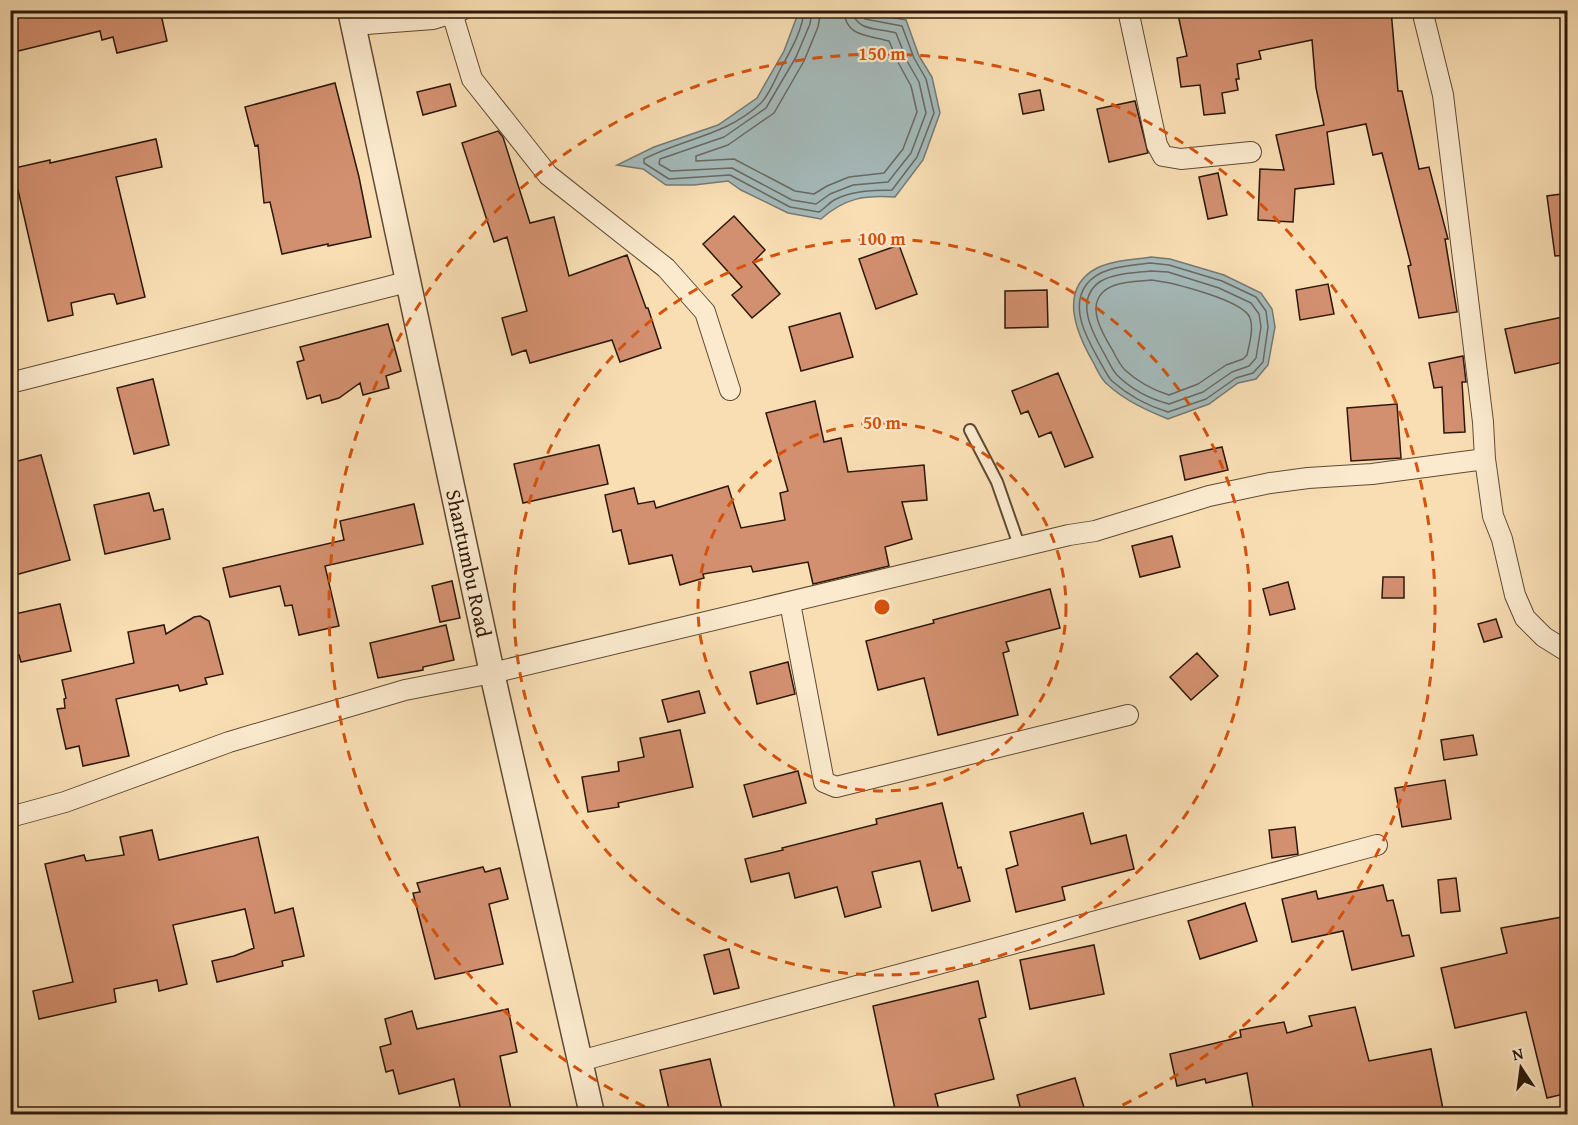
<svg xmlns="http://www.w3.org/2000/svg" width="1578" height="1125" viewBox="0 0 1578 1125" font-family="'Gentium Book Plus',serif">
	<style>
		.water { fill: #a4b9b9; stroke: #747973; stroke-width: 1.5 }
		.lines { fill: none; stroke-linecap: round; stroke-linejoin: round }
		.shore { stroke: #686862; stroke-width: 1.5 }
		.building { fill: #d39070; stroke: #2c180a; stroke-width: 1.5 }
		.service-casing { stroke: #5f4a34; stroke-width: 14 }
		.minor-casing { stroke: #5f4a34; stroke-width: 22 }
		.tertiary-casing { stroke: #5f4a34; stroke-width: 27 }
		.service { stroke: #fbeace; stroke-width: 10 }
		.minor { stroke: #fbeace; stroke-width: 20 }
		.tertiary { stroke: #fbeace; stroke-width: 24 }
		.ring { fill: none; stroke: #d5520c; stroke-width: 3; stroke-dasharray: 10 8 }
		.labels { text-anchor: middle; stroke-width: 4.5; stroke-linejoin: round; paint-order: stroke }
		.street-label { font-size: 21px; fill: #2c180a; stroke: #fbeace }
		.centre { fill: #d5520c; stroke: #fbeace; stroke-width: 3 }
		.ring-label { font-size: 18px; text-anchor: middle; font-weight: bold; fill: #d5520c; stroke: #fbeace; stroke-width: 4.5; stroke-linejoin: round; paint-order: stroke }
	</style>
	<rect width="100%" height="100%" fill="#f9deb4"/>
	<filter id="stains"><feTurbulence type="fractalNoise" baseFrequency=".00333" numOctaves="4"/><feColorMatrix values="0 0 0 0 .2 0 0 0 0 .09 0 0 0 0 .02 0 0 0 .5 -.17"/></filter>
	<radialGradient id="worn" r=".72"><stop offset=".6" stop-color="#630" stop-opacity="0"/><stop offset="1" stop-color="#630" stop-opacity=".3"/></radialGradient>
	<path class="water" d="M799,11H858L906,20L919,56L932,77L940,113L923,160L895,197C864,195 845,198 821,219L788,213L741,190L728,181L694,185H666L643,169L617,165L654,147L718,125L757,98L784,51Z
		M1151,257L1170,259L1224,275L1261,293L1272,309L1275,327L1268,365L1256,379L1238,383L1209,404L1168,419C1146,410 1126,401 1108,385C1101,380 1097,369 1093,362C1077,334 1057,289 1097,268C1113,260 1133,260 1151,257Z"/>
	<g class="lines">
		<path class="shore" d="M804,10C803,29 791,50 782,66C776,77 770,94 761,103C726,136 684,138 644,159V163L669,179L730,175L790,207L819,212C824,209 829,203 834,200C853,190 872,191 892,190L917,157L934,113L926,79L914,58L902,26L865,19L861,16L860,10
			M812,10L810,24L796,57L766,108L724,137L660,159L659,164L671,171L732,168L792,200L816,204L830,194L853,185L888,182L911,153L926,113L919,82L907,61L896,33C881,28 854,32 853,10
			M821,10L818,27L804,61L774,113L728,145L696,156V161L734,159L795,191L814,194L827,186L849,177L884,173L903,149L917,112L911,86L899,64L889,41C870,35 845,38 844,10
			M1150,263L1169,265L1222,281L1256,297L1266,311L1268,327L1263,362L1253,373L1236,378L1206,399L1168,412C1148,406 1129,396 1112,381C1107,376 1104,368 1100,362C1088,340 1069,309 1086,285C1100,266 1130,266 1150,263Z
			M1151,271L1168,272L1219,288L1251,303L1259,314L1261,327L1256,358L1249,366L1232,372L1203,392L1169,404C1150,399 1131,389 1117,375C1112,370 1109,362 1105,355C1093,334 1073,299 1101,281C1115,273 1135,273 1151,271Z
			M1151,280C1170,282 1244,300 1250,318C1254,329 1249,345 1247,355L1243,359L1226,365L1198,384L1169,395C1153,390 1138,382 1125,370C1120,365 1116,357 1113,351C1104,336 1086,308 1103,292C1114,281 1136,282 1151,280Z"/>
	</g>
	<path class="building" d="M10,10H160L167,41L117,53L113,37L102,40L100,31L10,53Z
		M1177,10H1391L1398,91H1402L1419,169L1429,167L1448,239H1445L1457,312L1419,318L1408,266L1411,265L1382,153L1373,155L1366,124L1327,132L1334,184L1295,189L1293,222L1258,220L1260,169L1284,170L1276,135L1324,125L1316,88L1312,40L1259,51L1261,59L1237,64L1239,79H1236L1238,90L1222,93L1225,113L1204,115L1200,85L1181,87L1177,58L1187,56Z
		M335,83L359,177L371,237L328,246V244L282,254L270,202L264,203L258,145L255,146L245,107Z
		M450,84L456,106L423,115L417,92Z
		M1040,90L1044,110L1023,114L1019,94Z
		M1135,101L1148,153L1109,162L1097,109Z
		M498,131L503,137L530,223L554,217L569,276L627,255L646,308H648L661,348L620,362L612,340L530,363L526,350L512,355L502,318L527,311L507,237L494,242L462,143Z
		M156,139L162,167L116,177L145,297L117,304L114,294H109L71,303L73,315L48,321L18,190L10,192V169L50,160V163Z
		M1218,173L1227,215L1208,219L1199,177Z
		M1568,193V255L1555,256L1547,196Z
		M734,216L765,250L753,262L780,294L752,318L732,295L742,287L703,244Z
		M899,245L917,294L876,309L859,259Z
		M1328,284L1334,314L1300,320L1296,290Z
		M1047,290L1048,327L1005,328V291Z
		M840,313L853,357L801,371L789,327Z
		M1568,316V361L1515,373L1505,329Z
		M388,324L401,371L386,376L389,388L363,395L360,383L339,398L322,403L320,395L307,399L297,362L304,360L300,347Z
		M1463,356L1466,382H1462L1465,432L1444,433L1442,387L1434,388L1429,363Z
		M1058,373L1093,457L1065,467L1051,432L1039,437L1028,411L1021,414L1012,391Z
		M153,379L169,445L134,454L117,388Z
		M815,401L824,442L841,438L848,472L924,465L927,500L902,502L912,539L885,547L889,566L813,584L808,562L753,572L751,566L703,574L704,578L680,585L672,555L629,564L621,530L613,532L605,495L634,488L638,504L654,501L656,508L728,486L741,528L785,520L780,493L788,491L766,413Z
		M1397,404L1401,458L1351,461L1347,408Z
		M599,445L608,484L523,503L514,464Z
		M1222,447L1228,470L1185,480L1180,456Z
		M41,455L70,560L15,575L11,559L15,555L14,550L16,549L10,528V463Z
		M149,493L154,511L163,509L170,539L105,554L94,505Z
		M414,504L423,544L325,566L339,626L299,635L292,605L285,606L280,586L230,597L223,568L344,540L340,521Z
		M1172,536L1180,567L1140,577L1132,546Z
		M1383,577H1404V598H1382Z
		M452,581L460,618L440,622L432,586Z
		M1288,582L1295,609L1270,615L1263,589Z
		M1050,589L1060,628L1006,642L1009,651L1003,653L1018,715L938,735L924,678L878,690L866,641L934,623L933,620Z
		M60,604L71,651L21,662L19,655L10,657V615Z
		M200,616L209,621L223,674L205,678L207,684L180,691L178,685L116,699L129,756L83,766L79,746L66,749L57,709L65,708L64,699L66,698L62,680L134,663L128,632L164,625L166,634L194,617Z
		M1496,619L1502,637L1484,642L1478,624Z
		M446,625L454,660L423,667V670L378,678L370,643Z
		M1197,653L1218,676L1191,700L1170,677Z
		M788,662L795,694L757,704L750,672Z
		M699,691L705,713L668,722L662,700Z
		M680,730L693,787L618,803L619,807L588,812L582,777L619,771L618,762L644,757L640,738Z
		M1473,735L1477,755L1444,760L1441,740Z
		M798,771L806,803L753,817L744,785Z
		M1445,780L1451,819L1402,827L1395,788Z
		M942,803L958,868L961,867L970,901L932,911L920,861L872,872L881,907L845,917L837,887L795,898L789,873L751,882L745,859L783,850L782,848L877,824L876,819Z
		M1083,813L1091,844L1126,835L1134,869L1062,887L1065,900L1016,912L1006,869L1018,865L1010,832Z
		M1295,827L1298,854L1272,858L1269,830Z
		M152,830L159,860L258,837L275,913L293,908L304,956L282,961L283,966L217,982L212,961L234,956L254,948L245,909L173,925L187,984L159,991L157,980L114,989L116,1002L39,1019L33,991L73,982L45,864L84,855L86,861L124,855L120,837Z
		M483,867L485,872L500,868L508,899L489,904L503,964L435,979L413,893L420,892L417,883Z
		M1456,878L1460,911L1441,913L1438,880Z
		M1383,885L1387,901L1393,900L1402,936L1409,935L1414,956L1352,970L1343,931L1292,942L1282,899L1316,891L1318,899Z
		M1245,903L1257,941L1200,959L1188,921Z
		M1568,916V1093L1547,1098L1526,1012L1455,1028L1441,968L1507,953L1501,928Z
		M1094,945L1104,994L1030,1009L1020,960Z
		M729,949L739,988L714,994L704,955Z
		M978,981L986,1017L979,1019L994,1079L935,1094L940,1114H896L873,1006Z
		M1355,1007L1369,1061L1431,1049L1444,1114H1254L1247,1073L1206,1083L1205,1079L1177,1086L1170,1054L1241,1037L1240,1030L1261,1026L1284,1022L1287,1033L1312,1026L1309,1016Z
		M508,1009L517,1052L500,1056L512,1114H468L467,1109L461,1111L454,1079L399,1094L393,1070L386,1072L380,1047L391,1044L385,1019L412,1011L417,1029Z
		M710,1059L723,1114H670L660,1070Z
		M1075,1078L1086,1114H1022L1017,1095Z"/>
	<g class="lines">
		<g class="service-casing">
			<path id="service" d="M970,430L997,482L1020,548"/>
		</g>
		<g class="minor-casing">
			<path id="minor" d="M1128,10L1157,145L1163,156L1181,159L1251,152
				M1422,10L1443,95L1483,422L1485,459
				M452,13L472,79L548,175L666,268L705,312L730,390
				M353,25L433,19L462,10
				M10,383L407,282
				M790,603L824,782L836,787L1128,715
				M10,817L65,802L229,742L405,690L492,673L1069,535L1095,531L1209,496L1270,483L1308,478L1372,474L1485,459L1493,516L1502,539L1515,595L1525,618L1544,637L1568,652
				M580,1061L1377,845"/>
		</g>
		<g class="tertiary-casing">
			<g id="tertiary">
				<path id="s1" d="M350,10L492,673L592,1114"/>
			</g>
		</g>
		<use href="#service" class="service"/>
		<use href="#minor" class="minor"/>
		<use href="#tertiary" class="tertiary"/>
	</g>
	<g class="ring">
		<circle cx="882" cy="607" r="184"/>
		<circle cx="882" cy="607" r="368"/>
		<path d="M661 1114A553 553 0 1 1 1103 1114"/>
	</g>
	<g class="labels">
		<g class="street-label">
			<text dy="7" stroke="none"><textPath href="#s1" startOffset="566">Shantumbu Road</textPath></text>
		</g>
	</g>
	<circle cx="882" cy="607" r="9" class="centre"/>
	<g class="ring-label">
		<text x="882" y="60">150 m</text>
		<text x="882" y="245">100 m</text>
		<text x="882" y="429">50 m</text>
	</g>
	<rect width="1578" height="1125" fill="none" stroke="#f9deb4" stroke-width="36"/>
	<rect x="12" y="12" width="1554" height="1101" fill="none" stroke="#2c180a" stroke-width="3"/>
	<rect x="18" y="18" width="1542" height="1089" fill="none" stroke="#2c180a" stroke-width="1.5"/>
	<g transform="translate(1521 1068) rotate(347)" stroke="#fbeace" stroke-width="4.5" paint-order="stroke">
	<path d="M0-4.5L10 22L0 15L-10 22Z" fill="#2c180a"/>
	<text y="-9" font-size="16" font-weight="bold" text-anchor="middle" fill="#2c180a">N</text>
	</g>
	<rect width="100%" height="100%" filter="url(#stains)"/>
	<rect width="100%" height="100%" fill="url(#worn)"/>
</svg>
